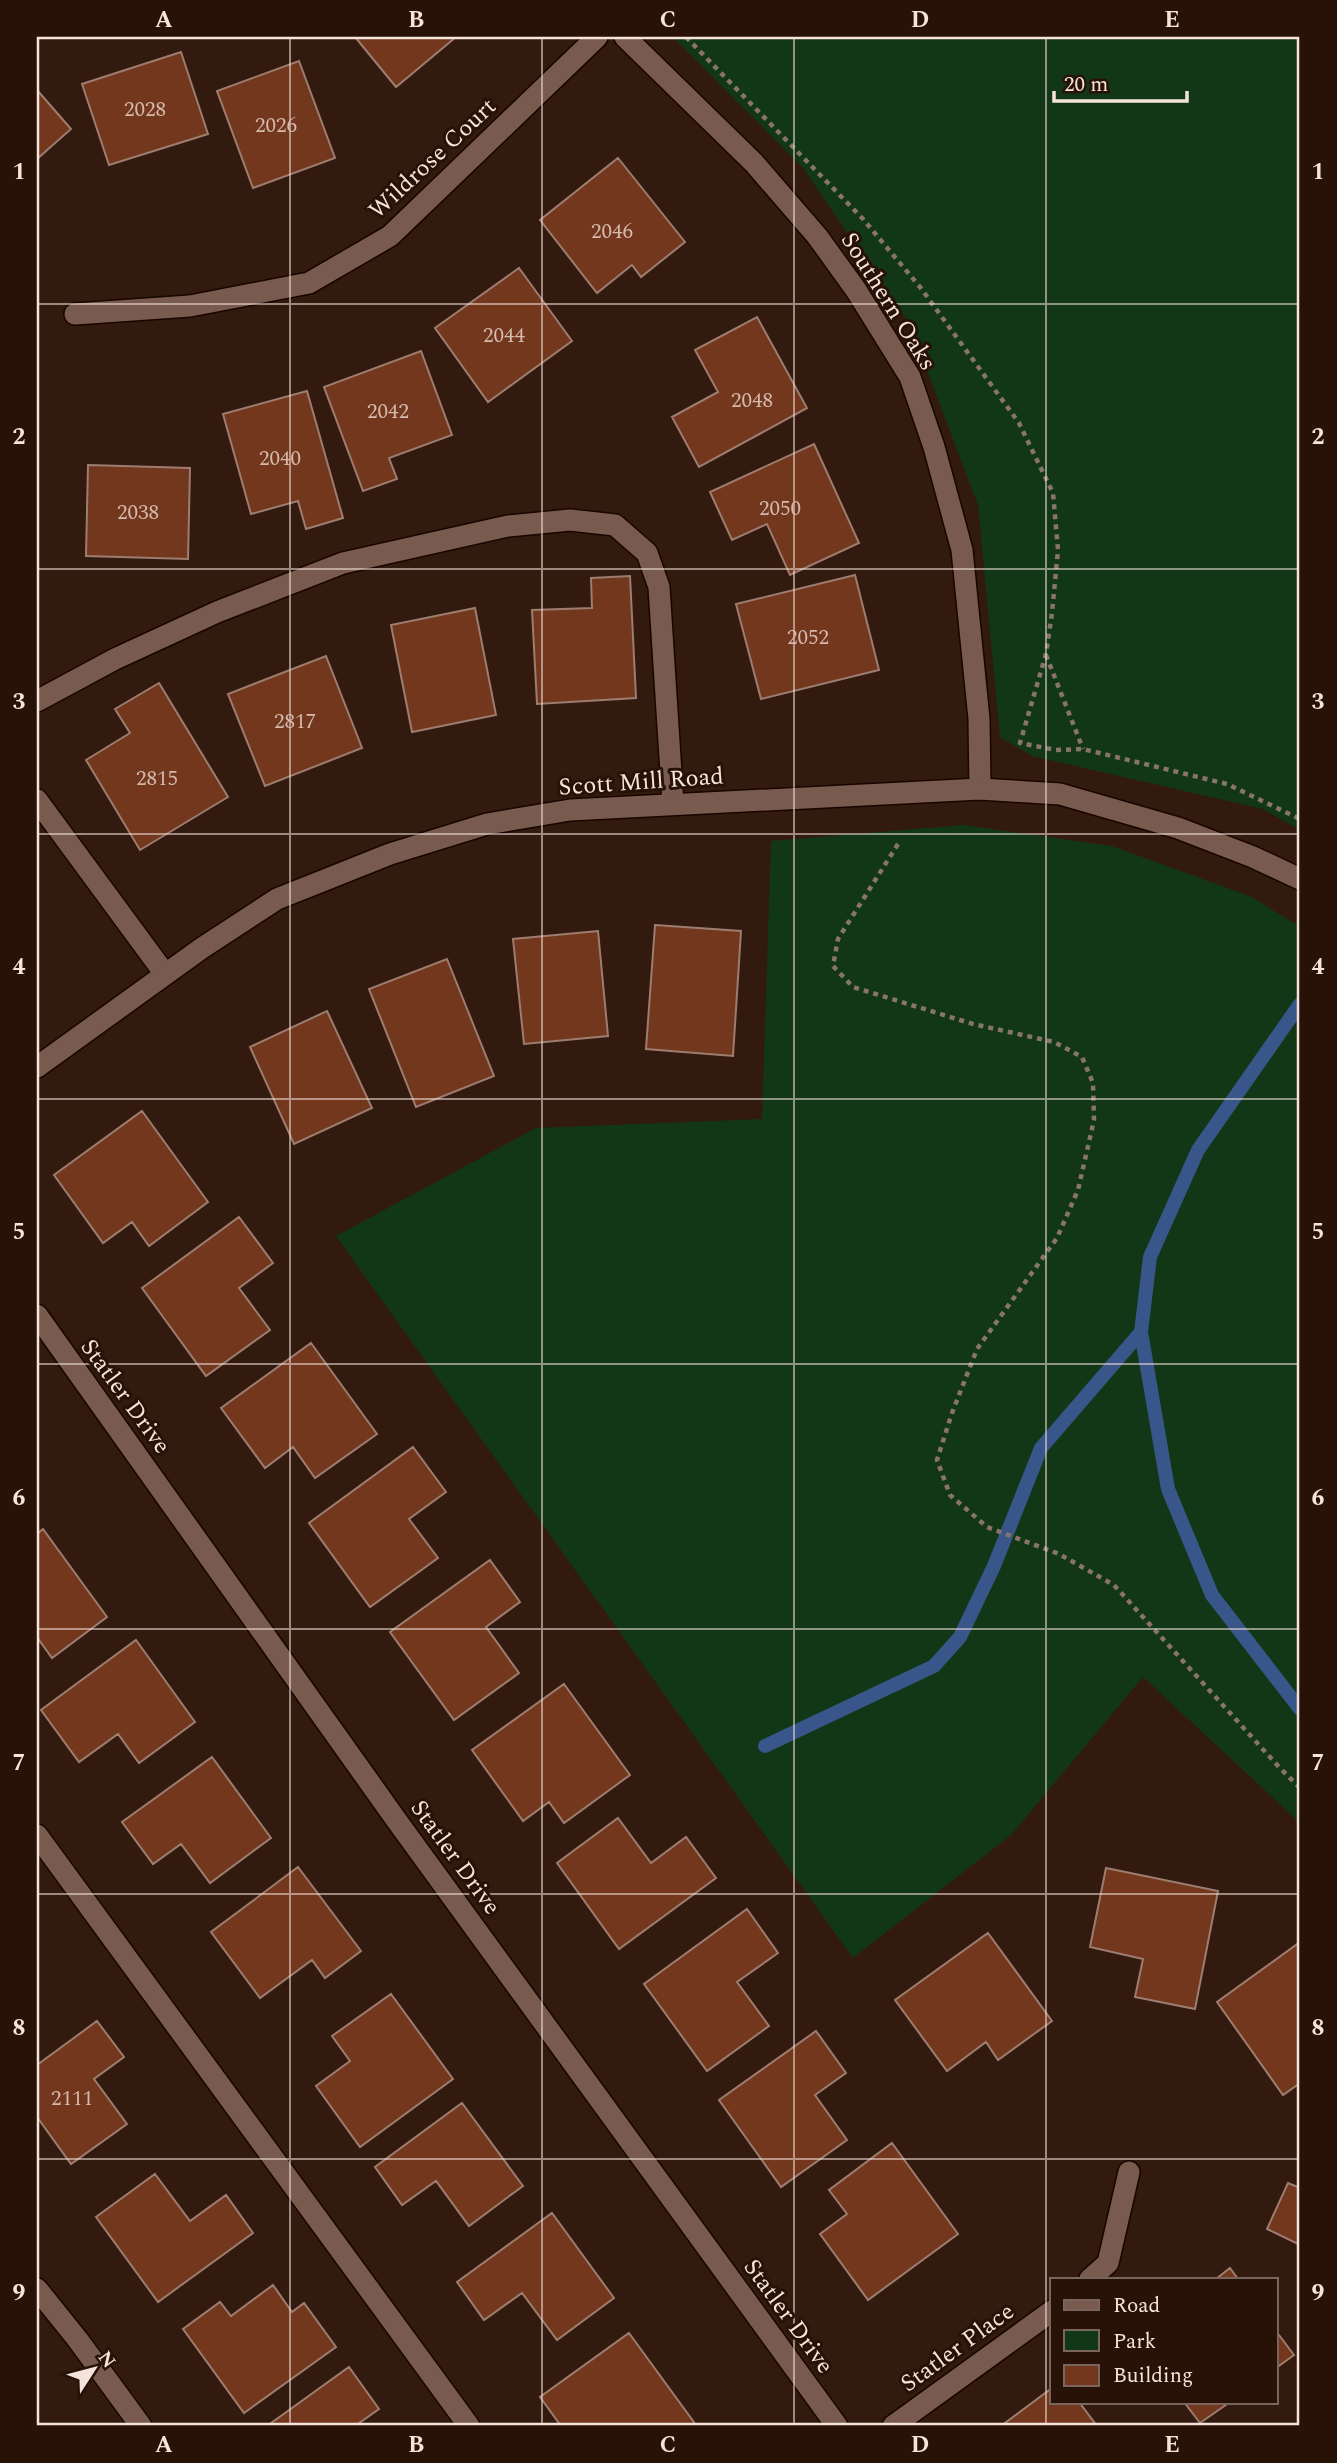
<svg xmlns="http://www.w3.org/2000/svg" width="1337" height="2463" viewBox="0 0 1337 2463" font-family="Spectral,serif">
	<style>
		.green { fill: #123717 }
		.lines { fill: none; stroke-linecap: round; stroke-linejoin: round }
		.stream { stroke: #385689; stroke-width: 14 }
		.building { fill: #72371d; stroke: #9c7d70; stroke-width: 2 }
		.lane-casing { stroke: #190500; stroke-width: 24 }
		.street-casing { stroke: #190500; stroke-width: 24 }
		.secondary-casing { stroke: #190500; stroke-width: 24 }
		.path { stroke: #887469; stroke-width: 4.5; stroke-dasharray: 5 5; stroke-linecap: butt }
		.lane { stroke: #785b4e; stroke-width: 21 }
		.street { stroke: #785b4e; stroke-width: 21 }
		.secondary { stroke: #785b4e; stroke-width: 21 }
		.grid { fill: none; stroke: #f5e4dc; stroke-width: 2; stroke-opacity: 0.55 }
		.labels { text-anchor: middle; stroke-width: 6; stroke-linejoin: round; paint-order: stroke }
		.number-label { font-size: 21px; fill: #d4b9ac }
		.street-label { font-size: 24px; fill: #f5e4dc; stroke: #281106 }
		.neatline { fill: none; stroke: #f5e4dc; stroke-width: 2.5 }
		.grid-label { font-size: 23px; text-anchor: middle; font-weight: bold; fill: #f5e4dc }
	</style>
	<rect width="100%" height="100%" fill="#321b0e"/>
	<path class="green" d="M673,37H1300V830L1263,809L1032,756L1000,737L978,505L909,323L803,168Z
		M964,825L1112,846L1252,897L1300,927V1823L1143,1677L1011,1835L853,1958L336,1236L536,1128L762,1119L771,841Z"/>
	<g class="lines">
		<path class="stream" d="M1300,1004L1198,1150L1150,1257L1141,1332L1168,1489L1212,1595L1300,1709
			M765,1746L934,1666L960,1637L994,1566L1041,1448L1141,1332"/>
	</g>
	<path class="building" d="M355,37H456L396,87Z
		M181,52L208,134L109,165L82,84Z
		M299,61L335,158L253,188L217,91Z
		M37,90L71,129L37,159Z
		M618,158L685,242L641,277L632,265L597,293L540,220Z
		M519,268L572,341L488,402L435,328Z
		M757,317L807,408L699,467L672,417L718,392L695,350Z
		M421,351L452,435L389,458L397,479L363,491L324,387Z
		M307,391L343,518L306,529L298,501L251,514L223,414Z
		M814,444L859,543L790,575L767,524L732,540L710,492Z
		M88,465L190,468L188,559L86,556Z
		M855,575L879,670L761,699L736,604Z
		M630,576L636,698L537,704L532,610L592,608L591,578Z
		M475,608L496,715L412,732L391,625Z
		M326,656L362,748L265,786L228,694Z
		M159,683L228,797L140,850L86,760L130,733L115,709Z
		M655,925L741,931L733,1056L646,1049Z
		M598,931L608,1036L524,1044L513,939Z
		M447,959L494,1076L416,1107L369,989Z
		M327,1011L372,1108L294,1144L250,1047Z
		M142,1111L208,1202L149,1246L132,1222L103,1243L54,1175Z
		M239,1217L273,1263L239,1288L270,1330L206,1376L142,1288Z
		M311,1343L377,1434L315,1478L293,1447L265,1468L221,1408Z
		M413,1447L446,1492L409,1519L438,1558L370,1607L309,1523Z
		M43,1529L107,1617L52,1658L39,1640L37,1642V1534Z
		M490,1560L520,1602L486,1627L519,1673L454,1720L390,1632Z
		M136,1640L195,1722L139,1763L118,1734L79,1762L41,1710Z
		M564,1684L630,1775L564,1823L549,1802L523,1821L472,1750Z
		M212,1757L271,1838L210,1883L181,1844L153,1864L122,1822Z
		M618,1818L651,1863L686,1837L716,1878L619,1949L557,1863Z
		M298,1867L361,1951L325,1978L312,1960L260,1998L211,1932Z
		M1106,1868L1218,1891L1195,2009L1135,1997L1143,1959L1090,1947Z
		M747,1909L778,1953L737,1982L769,2026L707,2071L644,1984Z
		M988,1933L1052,2021L998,2060L986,2042L947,2071L895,2000Z
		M1300,1942V2083L1283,2095L1217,2002Z
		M391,1994L453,2079L360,2147L316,2086L350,2061L332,2036Z
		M97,2021L124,2057L94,2079L127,2124L71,2164L37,2117V2065Z
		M816,2031L846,2073L815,2095L847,2140L781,2187L719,2100Z
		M462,2103L523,2186L469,2226L436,2181L402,2205L375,2167Z
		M892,2143L958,2234L868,2300L820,2234L847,2214L829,2190Z
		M155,2174L190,2221L226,2195L253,2233L158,2302L96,2217Z
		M1288,2183L1300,2188V2245L1267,2229Z
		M552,2213L614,2298L557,2340L522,2293L484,2320L457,2282Z
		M1230,2268L1238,2279H1216Z
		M273,2285L292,2312L304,2303L336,2347L244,2413L183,2329L220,2302L231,2316Z
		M1276,2331L1294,2355L1276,2368Z
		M629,2333L696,2425L588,2426L586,2424L583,2426H561L540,2397Z
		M349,2367L379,2409L355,2426H267Z
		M1052,2388V2402H1079L1097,2426H1001Z
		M1184,2402H1230L1200,2423Z"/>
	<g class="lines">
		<g class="lane-casing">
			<path id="lane" d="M37,701L115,659L217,612L343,563L508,526L570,520L615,525L647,553L659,587L673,804
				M37,800L165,974
				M37,1835L469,2426"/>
		</g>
		<g class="street-casing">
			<path id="street" d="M625,37L754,163L817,236L856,290L910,377L934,447L962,550L979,719L980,789
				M75,314L190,306L309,283L390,236L597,37
				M37,1315L397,1821L837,2426
				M1090,2279L1108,2263L1129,2172
				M37,2289L78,2340L141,2426
				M893,2426L1052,2311"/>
		</g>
		<g class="secondary-casing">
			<path id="secondary" d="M37,1067L202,948L277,899L390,854L487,824L570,810L980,789L1060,794L1178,828L1253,857L1300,879"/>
		</g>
		<path class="path" d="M686,37L863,219L920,287L1019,423L1053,493L1058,550L1052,613L1046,654L1020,743L1056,750L1083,749L1227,784L1300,819
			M1046,655L1083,749
			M898,844L838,939L833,966L853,987L973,1024L1054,1042L1082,1057L1093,1083L1094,1120L1078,1190L1057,1238L977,1349L952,1413L937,1460L950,1495L987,1527L1059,1554L1114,1585L1279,1767L1300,1788"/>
		<use href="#lane" class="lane"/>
		<use href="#street" class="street"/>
		<use href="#secondary" class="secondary"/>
	</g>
	<path class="grid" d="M290,37V2426M542,37V2426M794,37V2426M1046,37V2426M37,304H1300M37,569H1300M37,834H1300M37,1099H1300M37,1364H1300M37,1629H1300M37,1894H1300M37,2159H1300"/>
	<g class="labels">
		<g class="number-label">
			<text x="145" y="116">2028</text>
			<text x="276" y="132">2026</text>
			<text x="612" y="238">2046</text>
			<text x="504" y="342">2044</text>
			<text x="752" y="407">2048</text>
			<text x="388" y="418">2042</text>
			<text x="280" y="465">2040</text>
			<text x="780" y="515">2050</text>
			<text x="138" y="519">2038</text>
			<text x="808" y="644">2052</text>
			<text x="295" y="728">2817</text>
			<text x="157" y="785">2815</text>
			<text x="72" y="2105">2111</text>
		</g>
		<g class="street-label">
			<text transform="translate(432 158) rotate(-43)" y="8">Wildrose Court</text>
			<text transform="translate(889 301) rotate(58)" y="8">Southern Oaks</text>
			<text transform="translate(641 781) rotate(-4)" y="8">Scott Mill Road</text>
			<text transform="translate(126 1396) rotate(54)" y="8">Statler Drive</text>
			<text transform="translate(456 1857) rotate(54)" y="8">Statler Drive</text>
			<text transform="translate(789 2316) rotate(54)" y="8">Statler Drive</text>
			<text transform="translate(957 2347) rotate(-36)" y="8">Statler Place</text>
		</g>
	</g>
	<rect width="1337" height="2463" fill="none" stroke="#281106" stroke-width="77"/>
	<rect x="1050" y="2278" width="228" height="126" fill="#281106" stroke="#7a655c" stroke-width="2"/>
	<rect x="1064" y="2300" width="35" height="10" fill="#785b4e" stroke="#7a655c" stroke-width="2"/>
	<text x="1113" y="2312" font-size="21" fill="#f5e4dc">Road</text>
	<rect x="1064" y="2330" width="35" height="21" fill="#123717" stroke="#7a655c" stroke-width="2"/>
	<text x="1113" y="2348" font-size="21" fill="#f5e4dc">Park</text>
	<rect x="1064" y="2365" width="35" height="21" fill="#72371d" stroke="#7a655c" stroke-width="2"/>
	<text x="1113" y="2382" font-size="21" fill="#f5e4dc">Building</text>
	<g transform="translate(94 2369) rotate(54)" stroke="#281106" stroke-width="5" paint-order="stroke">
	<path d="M0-5L12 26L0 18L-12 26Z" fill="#f5e4dc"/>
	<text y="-10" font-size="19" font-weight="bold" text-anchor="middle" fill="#f5e4dc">N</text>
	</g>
	<path d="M1054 91v10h133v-10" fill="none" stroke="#f5e4dc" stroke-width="3.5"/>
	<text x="1064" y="91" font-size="21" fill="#f5e4dc" stroke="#281106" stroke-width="5" paint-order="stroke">20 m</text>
	<rect x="38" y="38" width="1260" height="2386" class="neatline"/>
	<g class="grid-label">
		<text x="164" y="27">A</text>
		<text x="416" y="27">B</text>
		<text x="668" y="27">C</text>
		<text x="920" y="27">D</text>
		<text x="1172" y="27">E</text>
		<text x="19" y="179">1</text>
		<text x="1318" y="179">1</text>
		<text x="19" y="444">2</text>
		<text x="1318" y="444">2</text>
		<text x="19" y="709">3</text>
		<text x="1318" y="709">3</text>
		<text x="19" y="974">4</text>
		<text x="1318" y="974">4</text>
		<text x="19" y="1239">5</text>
		<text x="1318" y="1239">5</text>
		<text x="19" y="1505">6</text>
		<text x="1318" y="1505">6</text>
		<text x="19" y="1770">7</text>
		<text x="1318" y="1770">7</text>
		<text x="19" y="2035">8</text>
		<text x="1318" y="2035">8</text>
		<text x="19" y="2300">9</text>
		<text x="1318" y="2300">9</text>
		<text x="164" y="2452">A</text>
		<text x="416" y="2452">B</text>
		<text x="668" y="2452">C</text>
		<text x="920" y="2452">D</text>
		<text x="1172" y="2452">E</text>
	</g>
</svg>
